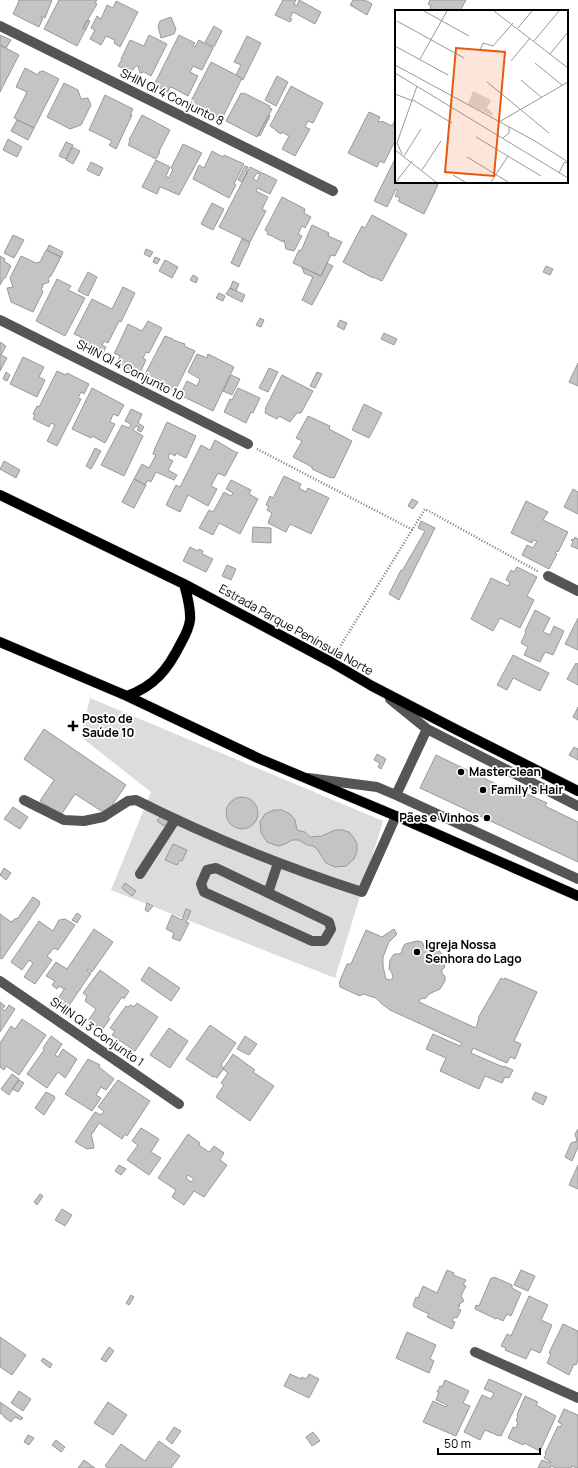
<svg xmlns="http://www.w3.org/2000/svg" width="578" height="1468" viewBox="0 0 578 1468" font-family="Manrope,sans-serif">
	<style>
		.green { fill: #dcdcdc }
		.building { fill: #c4c4c4; stroke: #999; fill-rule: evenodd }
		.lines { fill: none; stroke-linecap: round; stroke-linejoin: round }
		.major-casing { stroke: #dbdbdb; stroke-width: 11 }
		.path { stroke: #777; stroke-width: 2.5; stroke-dasharray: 1 2; stroke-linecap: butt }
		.minor { stroke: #555; stroke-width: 10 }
		.major { stroke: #000; stroke-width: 10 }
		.poi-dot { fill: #000; stroke: #fff; stroke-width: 1.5 }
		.labels { text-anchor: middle; stroke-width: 3.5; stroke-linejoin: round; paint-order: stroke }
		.street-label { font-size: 12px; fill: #000; stroke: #fff }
		.poi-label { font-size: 12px; font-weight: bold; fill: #000; stroke: #fff; text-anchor: start }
		.inset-road { fill: none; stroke: #999; stroke-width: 1 }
		.view { fill: #e8590c; fill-opacity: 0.15; stroke: #e8590c; stroke-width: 2 }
		.inset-edge { fill: none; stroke: #000; stroke-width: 2 }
	</style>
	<rect width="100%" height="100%" fill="#fff"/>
	<path class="green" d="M90,698L383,821L335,978L111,890L151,792L81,737Z"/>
	<path class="building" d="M18,0H52L45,18L42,16L41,18H43L39,27L13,14L19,1Z
		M59,0H97L95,3L97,4L83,28L86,29L77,46L44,29Z
		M283,0H296L294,4L297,6L299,0L321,12L315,24L293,12L290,18L292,19L290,22L275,15Z
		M353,0H365L372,4L367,15L350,5Z
		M430,0H466L460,11L455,10V11H429L431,6L428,4Z
		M116,1L138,12L120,47L114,43L115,40L106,36L101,45L90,39L95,30L91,28L97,16L101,19L107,5L113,8Z
		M171,17L176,29L174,34L161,38L158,26L160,21Z
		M87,20L90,21L86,29L83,28Z
		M214,26L222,31L214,47L205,42Z
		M0,35L11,40L6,48L0,45Z
		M149,35L167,44L151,76L144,72L140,73L138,66H136L131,72L118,66L122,59H121L130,40L144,46Z
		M179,35L195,43L193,46L195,47L199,40L213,48L202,70L193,66L190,72L198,76L188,96L173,88L170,87L168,92L154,85Z
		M247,36L261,43L243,80L236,75L241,65L234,62Z
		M0,45L19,55L0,92Z
		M211,62L242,78L222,119L190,103Z
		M25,68L38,75L39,72L43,71L59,79L34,128L14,118L27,92L16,87Z
		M277,76L288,82L276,106L265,100Z
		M64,83L78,90L81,99L88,98L91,105L81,125L70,129L47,117Z
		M291,86L323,103L313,123L308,121L305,127L310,129L295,156L282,149L289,136L282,132L281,134L276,131V130L270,126Z
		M241,93L243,94L244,93L270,106L269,108L272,109L257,137L226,121Z
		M105,95L133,109L130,115H132L116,149L109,145L112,141L89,130Z
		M369,112L380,117L378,121L381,122L382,121L392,126L396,118V139L384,163L380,161L377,167L348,153Z
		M142,115L170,130L159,151L160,152L156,159L128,145L130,141L129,140Z
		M269,115L270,116L260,136L258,135Z
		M17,120L34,128L28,140L11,131Z
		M8,139L22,147L17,157L3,150Z
		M66,142L73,145L66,159L59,156Z
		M183,144L202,153L179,195L163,188L160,187L157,194L142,187L156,160L170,167L166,176L169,178L173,169L171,168Z
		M72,147L80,151L73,164L66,160Z
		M212,151L223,157L224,155L244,164L234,184L236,185L229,198L193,179L199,165L204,168Z
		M396,157V182H433L438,185L424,214L398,201L400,198L395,196L398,190L396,189L387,207L374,201Z
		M91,162L103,168L99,176L87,170Z
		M245,166L248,167L246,171H248L242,182L238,180Z
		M250,167L277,180L270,194L257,188L256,191L268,197L262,209L266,211L250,242L219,227ZM257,173L260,174L257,181L253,179Z
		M282,197L305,209L304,213L311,217L305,228L302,226L298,234L302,236L294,251L286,249L284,240L283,242L272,236L267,234L268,232L265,230Z
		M212,203L224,209L213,230L201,224Z
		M372,215L407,234L382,281L373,277V278L343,262L362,226L365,228Z
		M312,225L329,233L328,236L342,242L335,256L331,255L321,276L293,263L299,250L301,251Z
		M13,235L24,240L14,258L4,253Z
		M242,239L250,243L239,267L231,263Z
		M49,245L63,252L61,257L47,250Z
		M146,249L153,252L150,257L144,254Z
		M46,250L61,257L51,276L48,278L49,282L42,285L43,287L41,288L43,292L33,312L11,302L7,288L13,287L10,278L21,256L36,263L40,262Z
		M0,256L5,259L4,261L11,266L5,278H4L0,285Z
		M155,257L160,259L157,264L153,262Z
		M165,260L178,267L172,278L159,271Z
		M327,263L333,266L312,305L302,300L313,277L304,273L302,267L321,276Z
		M546,266L553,269L550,275L543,272Z
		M88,272L97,277L88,296L78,291Z
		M193,275L198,278L196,283L190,280Z
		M57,279L71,286L68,290L85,298L65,336L36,321Z
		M233,281L239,284L236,291L230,288Z
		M123,287L135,293L121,322L119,321L108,343L104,341L102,345L106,347L102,355L78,343L81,339V337L74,334L92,299L112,309Z
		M230,288L245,295L242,302L226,294Z
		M219,293L225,296L223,301L216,298Z
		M260,318L264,320L261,327L256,325Z
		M340,320L347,323L344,330L337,326Z
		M148,321L162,328L149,353L146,352L143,358L146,360L139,375L117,363L120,356L114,353L116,350L128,324L142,331Z
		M384,333L397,339L394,345L381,339Z
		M165,336L173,339V340L185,344L184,346L195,351L175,391L144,376Z
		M0,342L6,346L1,355L7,358L0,371Z
		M197,354L207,358L208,354L234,367L213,411L180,395L187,381L197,386L200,379L188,372Z
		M23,357L44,367L39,377L45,380L37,397L10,384Z
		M578,363V386L569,382Z
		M269,368L278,372L268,392L259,388Z
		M57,371L66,375L67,373L89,384L84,394L81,392L78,398L81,399L57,446L47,441L55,425L51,423L49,427L33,419L35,415L33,414L37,406L39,407Z
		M6,372L10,375L7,381L3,379Z
		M317,372L322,374L315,388L310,386Z
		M231,375L240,379L232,395L223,391Z
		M282,375L313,391L301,413H297L290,422L279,416L277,419L265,413L266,409H265Z
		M92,388L124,405L118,416L113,414L110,422L115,424L105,443L92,436L91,438L72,429Z
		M238,388L260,398L253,413L251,412L246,423L224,412L230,399L232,400Z
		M364,404L382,413L369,438L352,430Z
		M131,409L142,414L138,423L144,427L141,432L137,430L139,427L136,426L133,430L143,436L124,476L101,465L122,425L129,428L131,424L125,421Z
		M308,416L330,426L329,429L352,441L334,478L332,477L331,478L312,469V467L293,457L302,441L296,438Z
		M167,422L196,436L186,458L176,453L175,456L170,453L168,458L173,461L168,470L177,475L174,480L156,472L151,482L148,480L145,485L134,479L142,464L149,468L156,455L153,454L155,448Z
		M215,440L237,453L238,452L225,476L218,473L211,486L217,489L208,506L188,495L180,512L166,505L176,485L180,487L201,445L210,450Z
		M95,448L101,451L91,469L86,466Z
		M4,461L20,470L16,478L0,469Z
		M284,476L301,484L299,488L306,492L308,488L329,498L311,534L290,524L286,532L268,523L272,513L267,510L269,506L266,505L270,496L273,498Z
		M134,479L146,485L134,508L122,502Z
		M231,480L251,490L249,494L258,499L240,534L219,523L213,535L199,528L209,510L213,512L224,492L231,496L233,493L226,489Z
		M573,489L578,492V514L564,507Z
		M412,499L418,502L413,509L408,506Z
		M526,501L548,512L543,520L568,532L558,552L557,551L555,553L557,554L549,569L522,555L527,545L533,548L537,541L533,540L532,543L511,533Z
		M421,521L435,528L399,600L389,594L401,570L402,571L425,531L418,528Z
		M253,527L271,528V543L252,542Z
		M575,537L578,539V549L571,546L573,542L571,540L572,539L574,540Z
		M190,547L198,551L199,549L203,551L202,554L213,559L206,572L183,561Z
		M227,565L236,569L231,580L222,576Z
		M517,567L537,577L527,596L534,600L520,628L500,618L493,631L471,619L491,578L508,586L510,582L506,580L511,570L514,572Z
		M535,610L550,618L543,632L550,635L554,626L564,631L553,655L545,652L540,662L524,655L528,647L521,643L526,632L525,631Z
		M578,618V650L565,644Z
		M513,655L549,673L540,691L513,678L507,690L497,685Z
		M576,663L578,664V685L567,679Z
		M578,707V720L573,717Z
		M44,729L126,785L106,814L75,794L61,815L40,801L54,780L24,759Z
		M574,747L578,749V760L569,755Z
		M377,754L386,759L381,769L378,767L380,763L374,760Z
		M436,755L523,797L525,793L547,803L545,806L578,822V862L420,788Z
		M226 813a16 16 0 1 1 32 0a16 16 0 1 1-32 0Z
		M13,807L28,817L20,829L4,819Z
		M274,810H282L290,814L295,820L297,830L305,832L310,837L322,836L335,830H342L349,832L354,838L357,844V851L354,859L346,866L335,867L326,863L317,849L313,846L307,845L299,840H292L285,844L278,846L267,842L261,833L260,822L265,814Z
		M161,816L168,821L164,826L157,821Z
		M173,844L187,850L182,861L180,860L177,865L165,860Z
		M4,868L11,873L6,880L0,875Z
		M125,883L136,891L132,896L122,888Z
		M33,897L39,901L40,904L2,959L0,958V914L11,922L16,918L17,919Z
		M147,903L153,906L148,912L145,910Z
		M186,909L191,911L186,922L189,923L180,941L172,938L174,933L166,929L172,915L182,920Z
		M77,913L81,916L77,923L72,920Z
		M65,919L75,925L58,950L54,948L47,956L52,960L35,984L24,977L33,963L29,960L22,970L11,962L39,921L53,931L59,920Z
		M94,929L113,942L92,972L88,969L87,971L91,973L68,1007L57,1000L65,988L64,989L59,986L57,989L52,985L55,981L46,976L56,962L67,969Z
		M394,929L397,934L389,942L383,957V966L386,979L390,980L393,978L392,973L389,969L390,960L394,954H399L402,952V949L405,944L417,941L422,942L425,948L427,942L433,945L430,951L434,948L438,949L444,957L445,965L444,968L442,969V974L445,976V981L440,989L429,994L426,998L420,999L419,1002L476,1028L479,1018H478L501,978L504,980L505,978L537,992L514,1041L521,1044L515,1059L510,1057L507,1063L473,1048L471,1053L503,1067L504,1066L513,1070L509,1078L505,1077L502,1083L485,1076L479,1089L440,1071L446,1058L426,1049L433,1034L460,1046L462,1043L390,1010L382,1004L376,998L363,994L360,996L340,987V984L339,983L347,964H351L366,930L382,937Z
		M149,967L180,988L171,1001L141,980Z
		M100,970L129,991L124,999L122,997L108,1017L110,1019L102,1030L88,1021L96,1009L85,1001L87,996L83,993Z
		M0,1002L5,1006L2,1009L5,1011L9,1005L15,1009L0,1032Z
		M137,1003L158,1017L135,1051L112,1035L115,1031L110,1028L126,1006L128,1007L131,1005L134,1007Z
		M22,1019L46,1035L19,1075L6,1066L4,1070L0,1067V1043L11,1026L15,1029Z
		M210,1025L236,1043L221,1065L224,1068L217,1078L214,1076L213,1077L186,1059Z
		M169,1028L188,1041L170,1068L150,1055Z
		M51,1036L62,1044L55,1055L58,1057L63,1049L77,1059L65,1078L58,1072L47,1088L27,1074L44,1050L43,1048Z
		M245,1036L257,1044L249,1055L237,1049Z
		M233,1054L255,1070L253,1072L274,1086L250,1121L216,1097L224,1085L221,1083L228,1073L223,1069Z
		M88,1059L100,1065L99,1067L114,1079L106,1090L101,1087L96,1095L101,1098L92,1111L65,1094Z
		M12,1074L19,1079L9,1095L1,1089Z
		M19,1080L24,1083L18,1092L12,1089Z
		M118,1080L150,1101L127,1136L125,1134L122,1139L99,1123L93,1133H91L94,1148L87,1149L75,1142L95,1112L101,1115L104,1111L98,1107Z
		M46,1092L54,1096L55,1098L44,1115L35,1108Z
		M535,1092L547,1097L543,1105L532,1099Z
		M141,1128L159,1139L151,1152L161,1158L149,1175L127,1160L138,1145L132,1141Z
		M578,1129V1147L572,1161L565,1157L571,1143L577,1141L575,1134Z
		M188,1134L200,1143L199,1145L209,1152L214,1146L224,1153L220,1160L227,1165L204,1197L194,1191L184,1205L172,1197L176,1190L158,1178ZM188,1175L194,1179L191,1182L186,1178Z
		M119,1165L126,1169L121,1175L115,1171Z
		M578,1165V1189L569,1185Z
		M40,1194L43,1196L37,1205L34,1202Z
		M62,1209L72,1215L65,1226L55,1220Z
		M447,1270L454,1273L453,1275L466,1280L463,1285L466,1286L461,1296L464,1301L458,1305H460L458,1309L461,1310L457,1318L454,1317L452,1321L455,1322L452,1329L427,1317L429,1314L414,1307L413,1305L416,1297L418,1298L423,1286L437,1293Z
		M521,1270L535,1276L528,1291L514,1285Z
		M494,1277L512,1285V1288L521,1293L511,1316L507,1314L503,1321L497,1318L496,1319L475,1309L476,1305L479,1306L491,1278H493Z
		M131,1295L134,1297L129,1305L126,1303Z
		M529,1296L548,1305L541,1320L552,1325L540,1353L531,1349L526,1359L505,1350L506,1348L501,1346L507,1334L511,1336Z
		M563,1324L578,1331V1360L576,1365L574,1364L569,1375L547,1363L551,1354L549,1353Z
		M407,1332L436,1345L430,1359L434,1361L429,1373L396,1358Z
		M0,1337L26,1355L12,1375L0,1367Z
		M109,1347L114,1351L106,1362L101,1359Z
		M43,1358L52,1364L50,1368L41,1361Z
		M290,1374L301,1379L302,1377L306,1379L309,1374L319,1379L309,1398L284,1386Z
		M489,1379L522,1394L501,1436L499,1435V1436L485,1430L480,1440L464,1432L482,1395L491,1399L494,1393L484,1389Z
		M445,1380L469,1391L463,1403L470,1406L456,1436L423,1422L433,1401L446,1407L447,1405L436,1400L439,1392H437L440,1386L442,1387Z
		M19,1391L31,1399L23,1411L11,1403Z
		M525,1396L538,1402L536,1405L556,1416L540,1451L524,1443L523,1445L508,1438L513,1427L516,1428L518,1422L516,1421L518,1416L517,1415Z
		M0,1402L23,1418L21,1420L15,1417L11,1422L4,1417V1416L0,1413Z
		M108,1402L127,1415L113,1435L94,1423Z
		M564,1409L578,1415V1467L577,1468L572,1466L571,1468H556L551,1466L550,1468H538L542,1460L550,1463L551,1462L544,1458L546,1454L545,1453L558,1426L560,1427L562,1424L558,1422Z
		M174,1427L181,1431L172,1444L166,1439Z
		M313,1432L320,1441L312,1446L306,1437Z
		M28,1435L34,1438L29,1445L24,1442Z
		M56,1440L65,1447L61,1452L52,1445Z
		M159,1441L180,1456L171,1468H108L105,1466L121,1444L145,1461Z
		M84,1460L95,1468H78Z"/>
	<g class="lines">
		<g class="major-casing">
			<path id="major" d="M0,495L184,584L331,662L372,686L457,730L578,791
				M0,642L127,696L260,759L396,816L578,896
				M127,696C155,686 168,669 181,643C185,636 189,628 190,620C191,608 187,595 184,584"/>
		</g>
		<path class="path" d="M257,449L413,530
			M336,653L425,509L539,572"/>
		<path class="minor" d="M0,26L333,191
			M0,320L248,444
			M548,576L578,591
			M390,699L427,729L578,806
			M308,778L377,787L396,795L578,879
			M396,795L427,729
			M24,800L64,820L84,821L103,817L128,801L136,800C209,837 285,867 362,892L396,816
			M216,868L329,922L331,929L324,941H312L204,892L201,884L207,870Z
			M140,874L175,820
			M268,893L278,863
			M0,981L179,1104
			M475,1352L578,1398"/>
		<use href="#major" class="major"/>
	</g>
	<g class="poi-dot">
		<path d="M71 720h4v4h4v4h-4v4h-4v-4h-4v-4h4z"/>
		<circle cx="461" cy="772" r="4"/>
		<circle cx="483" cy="790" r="4"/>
		<circle cx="487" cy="818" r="4"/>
		<circle cx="417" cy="952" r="4"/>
	</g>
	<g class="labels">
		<g class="street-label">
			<text transform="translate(172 97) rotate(26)" y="4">SHIN QI 4 Conjunto 8</text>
			<text transform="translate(130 370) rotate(27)" y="4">SHIN QI 4 Conjunto 10</text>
			<text transform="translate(296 630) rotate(29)" y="4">Estrada Parque Península Norte</text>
			<text transform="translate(97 1032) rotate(35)" y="4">SHIN QI 3 Conjunto 1</text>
		</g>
		<g class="poi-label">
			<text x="82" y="723">Posto de<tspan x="82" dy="14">Saúde 10</tspan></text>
			<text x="469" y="776">Masterclean</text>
			<text x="491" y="794">Family's Hair</text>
			<text x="479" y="822" text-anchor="end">Pães e Vinhos</text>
			<text x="425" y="949">Igreja Nossa<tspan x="425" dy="14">Senhora do Lago</tspan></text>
		</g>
	</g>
	<g transform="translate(395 10)">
		<rect width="173" height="173" fill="#fff"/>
		<path d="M78,81L96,90L92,98L98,103L97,106L73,94Z" fill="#dcdcdc"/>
		<path class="inset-road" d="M29,1L74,26M99,1L173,58M2,11L69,48M123,18L137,1M139,31L164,1M0,36L53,65M85,40L88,33L98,36L118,13M155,44L173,22M25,49L52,1M116,51L135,28M140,53L167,75M0,55L140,131L173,152M0,63L173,168M126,70L146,87M92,72L154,123M0,84L18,91M18,90L57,113M104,112L173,72M81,127L146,166M108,128L114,123V117M0,140L41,172M7,144L2,133L22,76M9,146L26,119M72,147L113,172M27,160L46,131M164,163L169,153L173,152M58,165L70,172M1,172L17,151M96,172L113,146"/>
		<path class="view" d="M61,38L110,42L99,166L50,162Z"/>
		<rect width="173" height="173" class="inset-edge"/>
	</g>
	<path d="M438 1448v6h102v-6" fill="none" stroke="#000000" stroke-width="2"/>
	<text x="444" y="1448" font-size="12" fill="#000000" stroke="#ffffff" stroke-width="3" paint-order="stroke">50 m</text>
</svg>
